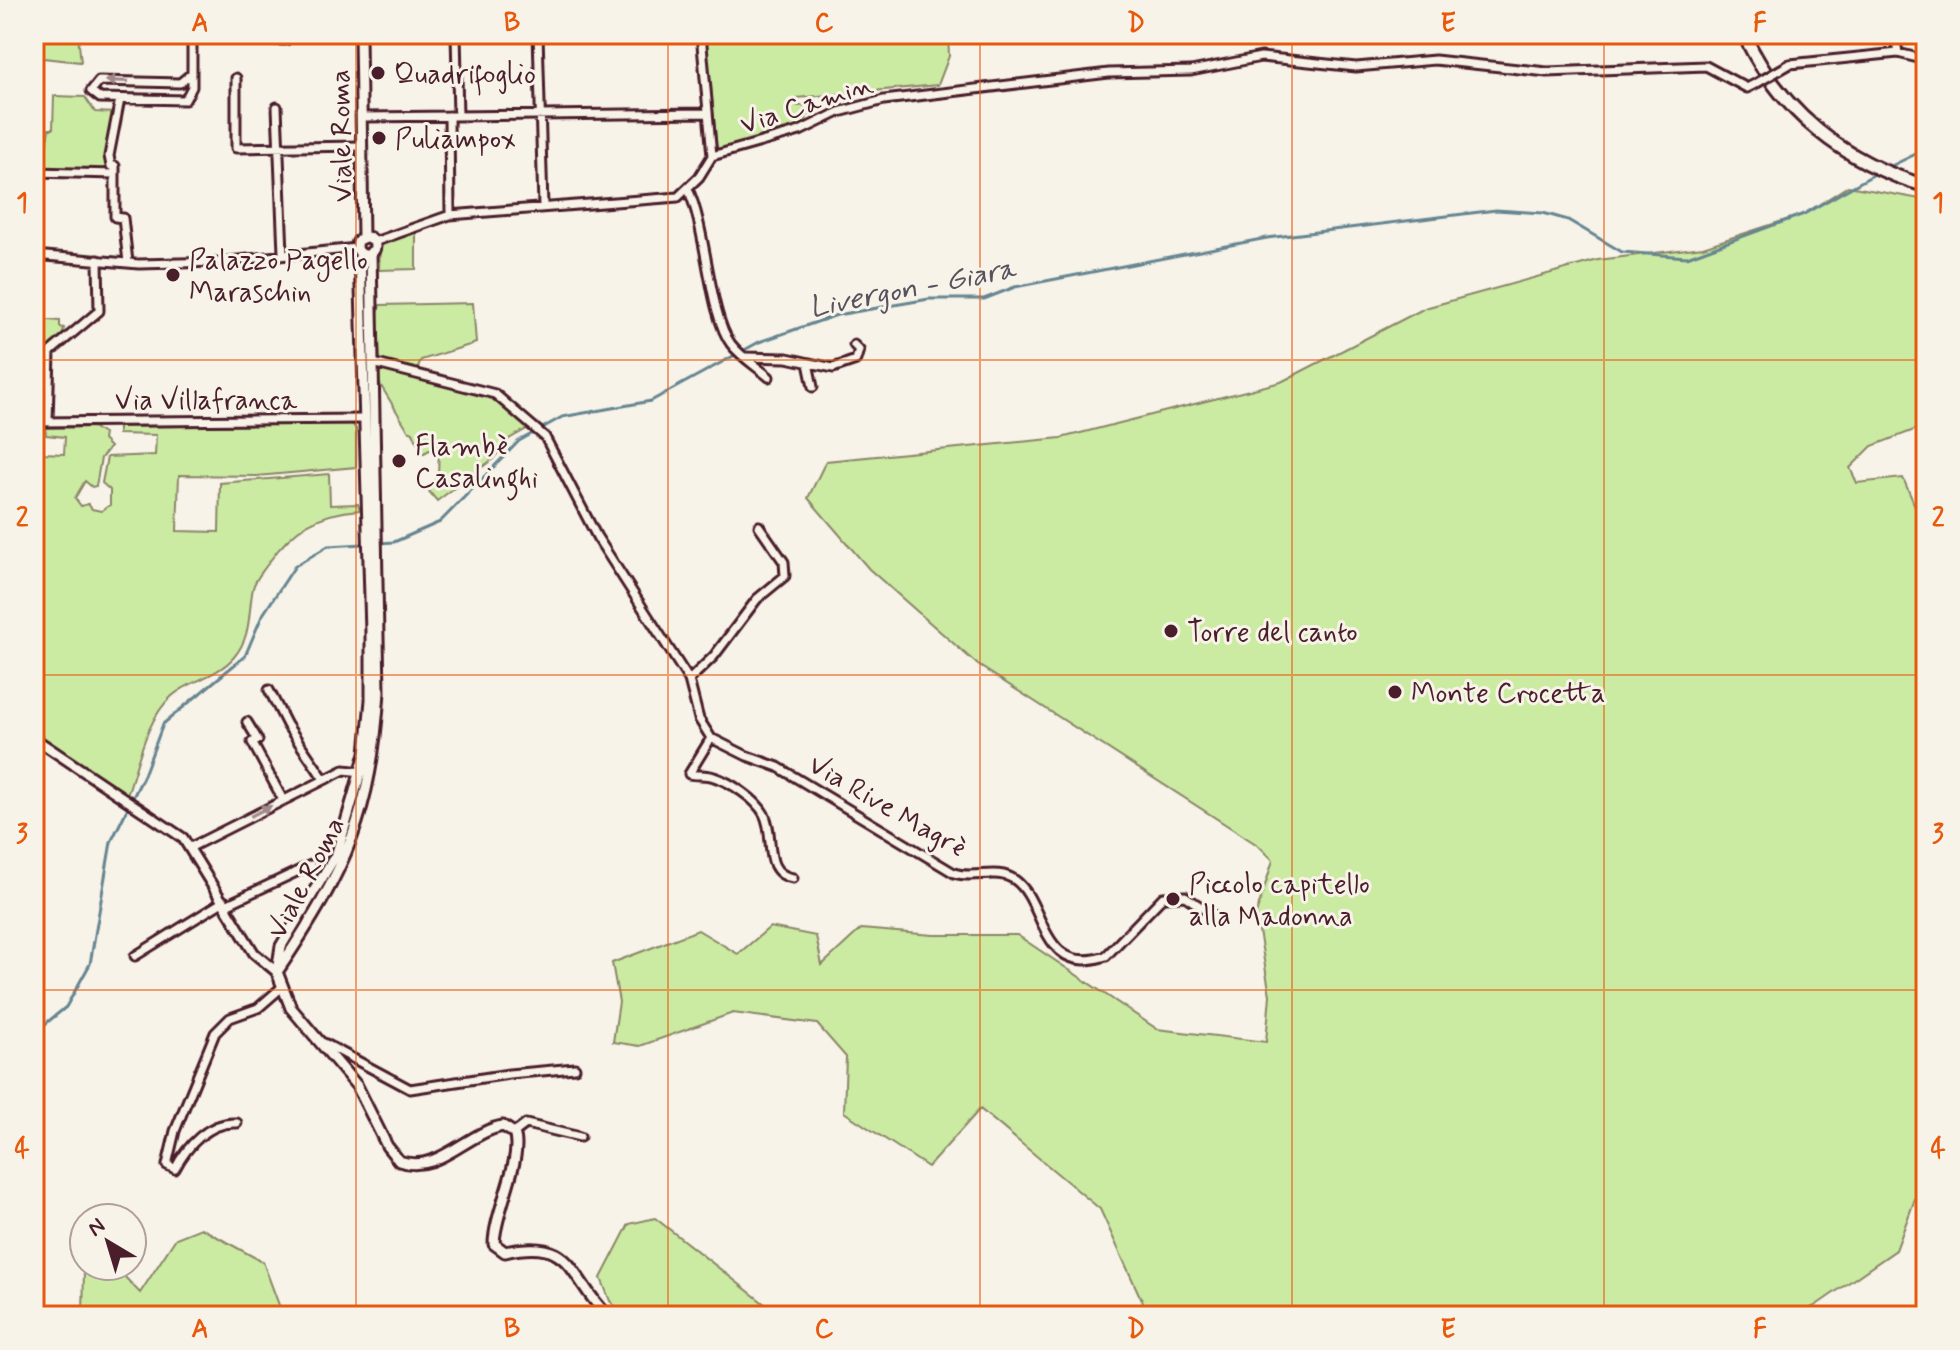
<svg xmlns="http://www.w3.org/2000/svg" width="1960" height="1350" viewBox="0 0 1960 1350" font-family="Mynerve,sans-serif">
	<style>
		.green { fill: #cbeba3; stroke: #8a8567; stroke-width: 2 }
		.lines { fill: none; stroke-linecap: round; stroke-linejoin: round }
		.stream { stroke: #668591; stroke-width: 3 }
		.minor-casing { stroke: #4a1f2b; stroke-width: 13 }
		.tertiary-casing { stroke: #4a1f2b; stroke-width: 14 }
		.secondary-casing { stroke: #4a1f2b; stroke-width: 15 }
		.trunk-casing { stroke: #4a1f2b; stroke-width: 17 }
		.minor { stroke: #f7f3e8; stroke-width: 7 }
		.tertiary { stroke: #f7f3e8; stroke-width: 8 }
		.secondary { stroke: #f7f3e8; stroke-width: 9 }
		.trunk { stroke: #f7f3e8; stroke-width: 11 }
		.minor-bridge-casing { stroke: #4a1f2b; stroke-width: 13; stroke-linecap: butt }
		.minor-bridge { stroke: #f7f3e8; stroke-width: 7 }
		.oneway { fill: #a0898a }
		.grid { fill: none; stroke: #e8590c; stroke-width: 2; stroke-opacity: 0.55 }
		.poi-dot { fill: #4a1f2b; stroke: #f7f3e8; stroke-width: 3 }
		.labels { text-anchor: middle; stroke-width: 6; stroke-linejoin: round; paint-order: stroke }
		.poi-label { font-size: 28px; fill: #4a1f2b; stroke: #f7f3e8; text-anchor: start }
		.street-label { font-size: 28px; fill: #4a1f2b; stroke: #f7f3e8 }
		.water-label { font-size: 30px; font-style: italic; fill: #58525e; stroke: #f7f3e8 }
		.neatline { fill: none; stroke: #e8590c; stroke-width: 3 }
		.grid-label { font-size: 26px; text-anchor: middle; font-weight: bold; fill: #e8590c }
	</style>
	<rect width="100%" height="100%" fill="#f7f3e8"/>
	<filter id="ink" filterUnits="userSpaceOnUse"><feTurbulence type="fractalNoise" baseFrequency=".0125" numOctaves="2"/><feDisplacementMap in="SourceGraphic" scale="16" xChannelSelector="R" yChannelSelector="G"/><feConvolveMatrix kernelMatrix="1 2 1 2 8 2 1 2 1" color-interpolation-filters="sRGB"/></filter>
	<g filter="url(#ink)">
		<path class="green" d="M706,34H948L949,56L938,85L797,98V106L817,105V114L807,115L805,127L717,152Z
			M78,36L81,62L34,57V38Z
			M54,96L85,97L95,112L115,113L110,172L42,173L49,129H53Z
			M1848,186L1926,200V403L1917,429L1872,446L1850,468L1857,483L1903,478L1915,506L1926,518V1169L1896,1250L1815,1306L1794,1316H1143V1303L1100,1209L980,1109L928,1167L844,1112L846,1057L817,1024L733,1013L640,1046L613,1042L619,1002L612,963L698,930L738,954L770,927L816,936L822,965L861,929L933,935H1017L1157,1029L1266,1042L1270,995L1256,914L1273,860L1259,846L978,665L869,569L808,498L826,461L1061,438L1281,382L1425,308L1598,260L1703,247L1804,214Z
			M416,231V269L379,270L380,246L396,237Z
			M473,303L476,343L421,360L417,371L380,360L377,316L380,305Z
			M34,319L60,321V327L64,328L63,334L47,351L43,367L34,368Z
			M384,369L490,395L530,427L509,439L493,459L437,501L427,489L438,477L439,445L422,454L413,432L408,430L378,381V373Z
			M352,424L356,429V467L257,476L179,475L177,531L219,532L220,483L329,474L330,505L358,504L360,510C318,513 293,528 269,562C264,570 255,579 253,588C248,612 252,636 234,657C217,677 190,680 172,696C146,719 138,764 127,795L34,733V453L37,446L43,447V453L64,454L65,437L46,435L45,428L92,427L104,434L103,440L110,447L101,458L96,486L92,487L85,481L75,498L81,506L88,504L92,509L101,511L110,505V490L102,483L107,457L155,455L156,435L118,434V427Z
			M655,1218L780,1316H624L610,1301L601,1278L629,1224Z
			M201,1228L263,1262L283,1316H83L84,1270L122,1274L140,1293L176,1238Z"/>
		<g class="lines">
			<path class="stream" d="M1887,168L1926,149
				M380,543L394,542L440,522L519,441L562,417L651,401L759,342L837,315L929,299H984L1015,287L1267,238L1496,210L1543,213L1568,220L1622,252L1687,257L1804,214L1880,171
				M34,1033L66,1007L90,964L111,842L144,775L163,724L245,656L262,616L295,566L328,546L364,544"/>
			<g class="minor-casing">
				<path id="minor" d="M235,34L238,39L286,40
					M456,34L458,116
					M538,34L543,207
					M701,34L712,156
					M1895,34L1898,53
					M1790,64L1898,53L1926,60
					M191,74L180,83L99,81L91,91L100,98L185,100L192,87V34
					M236,78V148L362,146
					M120,99L109,156L111,166H115V217L123,218L128,262
					M277,107L283,253
					M449,116L450,215
					M363,117L708,113
					M34,172L115,174
					M688,189C707,230 709,315 731,344C741,357 756,366 769,377
					M374,242L450,215L678,197L699,177L712,156L800,131L839,112L884,100L1109,73L1191,71L1261,57L1356,67L1435,60L1547,72L1706,66L1747,88L1757,83
					M34,255L139,264L219,262L357,248
					M746,357L787,358L833,368L856,360L859,350L854,345
					M373,363L495,394L545,437L597,537L689,680L699,719L711,738L747,756L778,767L954,873C974,880 997,867 1015,880C1046,902 1040,978 1106,956L1163,897L1185,896L1214,916
					M808,363L813,387
					M34,422L364,419
					M48,422L50,352L99,311L98,260
					M689,680L714,656L757,599L785,576L784,562L759,526
					M269,690L287,725L324,779
					M247,722L258,740L252,742L283,800
					M711,738L689,774C697,776 706,774 714,777C730,782 756,799 764,814C776,836 761,873 793,878
					M191,847L344,770L362,772
					M226,905L311,865
					M135,956L224,901
					M324,1043L410,1089L509,1074L575,1068
					M237,1123C209,1121 187,1146 175,1169L167,1165L175,1131L215,1033L230,1018L258,1008L281,988
					M514,1133L526,1124L580,1137"/>
			</g>
			<g class="tertiary-casing">
				<path id="tertiary" d="M34,738L183,838L254,953L277,972"/>
			</g>
			<g class="secondary-casing">
				<path id="secondary" d="M360,34L363,238
					M357 246a9 9 0 1 1 18 0a9 9 0 1 1-18 0Z
					M360,253L371,632V700L366,753L337,853L281,946L277,972L291,1008L357,1086L387,1146L399,1161C438,1175 467,1132 503,1126L514,1133C524,1157 494,1213 494,1244L505,1252C576,1236 568,1278 608,1316
					M279,969C347,868 371,814 379,692L371,252"/>
			</g>
			<g class="trunk-casing">
				<path id="trunk" d="M1744,34C1779,111 1845,163 1926,186"/>
			</g>
			<use href="#minor" class="minor"/>
			<use href="#tertiary" class="tertiary"/>
			<use href="#secondary" class="secondary"/>
			<use href="#trunk" class="trunk"/>
			<g class="minor-bridge-casing">
				<path id="minor-bridge" d="M1757,83L1790,64"/>
			</g>
			<use href="#minor-bridge" class="minor-bridge"/>
		</g>
		<defs><path id="oneway-solid" d="M-6-.8H1V-3.2L6.5 0L1 3.2V.8H-6Z" transform="scale(2)"/></defs>
		<g class="oneway">
			<use href="#oneway-solid" transform="translate(117 81) rotate(-178)"/>
			<use href="#oneway-solid" transform="translate(261 811) rotate(-27)"/>
		</g>
	</g>
	<path class="grid" d="M356,34V1316M668,34V1316M980,34V1316M1292,34V1316M1604,34V1316M34,360H1926M34,675H1926M34,990H1926"/>
	<g class="poi-dot">
		<circle cx="378" cy="73" r="8"/>
		<circle cx="379" cy="138" r="8"/>
		<circle cx="173" cy="275" r="8"/>
		<circle cx="399" cy="461" r="8"/>
		<circle cx="1171" cy="631" r="8"/>
		<circle cx="1395" cy="692" r="8"/>
		<circle cx="1173" cy="899" r="8"/>
	</g>
	<g class="labels">
		<g class="poi-label">
			<text x="394" y="83">Quadrifoglio</text>
			<text x="395" y="148">Puliampox</text>
			<text x="189" y="269">Palazzo Pagello<tspan x="189" dy="32">Maraschin</tspan></text>
			<text x="415" y="455">Flambè<tspan x="415" dy="32">Casalinghi</tspan></text>
			<text x="1187" y="641">Torre del canto</text>
			<text x="1411" y="702">Monte Crocetta</text>
			<text x="1189" y="893">Piccolo capitello<tspan x="1189" dy="32">alla Madonna</tspan></text>
		</g>
		<g class="street-label">
			<text transform="translate(806 103) rotate(-18)" y="10">Via Camin</text>
			<text transform="translate(340 136) rotate(-91)" y="10">Viale Roma</text>
			<text x="206" y="409">Via Villafranca</text>
			<text transform="translate(888 805) rotate(30)" y="10">Via Rive Magrè</text>
			<text transform="translate(305 877) rotate(-62)" y="10">Viale Roma</text>
		</g>
		<g class="water-label">
			<text transform="translate(912 287) rotate(-11)" y="10">Livergon - Giara</text>
		</g>
	</g>
	<rect width="1960" height="1350" fill="none" stroke="#f7f3e8" stroke-width="88"/>
	<g transform="translate(108 1242) rotate(322)"><circle r="38" fill="#f7f3e8" stroke="#b29e9c" stroke-width="2"/>
	<path d="M0-6L14 30L0 20L-14 30Z" fill="#4a1f2b"/>
	<text y="-12" font-size="22" font-weight="bold" text-anchor="middle" fill="#4a1f2b">N</text>
	</g>
	<rect x="44" y="44" width="1872" height="1262" class="neatline"/>
	<g class="grid-label">
		<text x="200" y="31">A</text>
		<text x="512" y="31">B</text>
		<text x="824" y="31">C</text>
		<text x="1136" y="31">D</text>
		<text x="1448" y="31">E</text>
		<text x="1760" y="31">F</text>
		<text x="22" y="211">1</text>
		<text x="1938" y="211">1</text>
		<text x="22" y="526">2</text>
		<text x="1938" y="526">2</text>
		<text x="22" y="842">3</text>
		<text x="1938" y="842">3</text>
		<text x="22" y="1157">4</text>
		<text x="1938" y="1157">4</text>
		<text x="200" y="1337">A</text>
		<text x="512" y="1337">B</text>
		<text x="824" y="1337">C</text>
		<text x="1136" y="1337">D</text>
		<text x="1448" y="1337">E</text>
		<text x="1760" y="1337">F</text>
	</g>
</svg>
